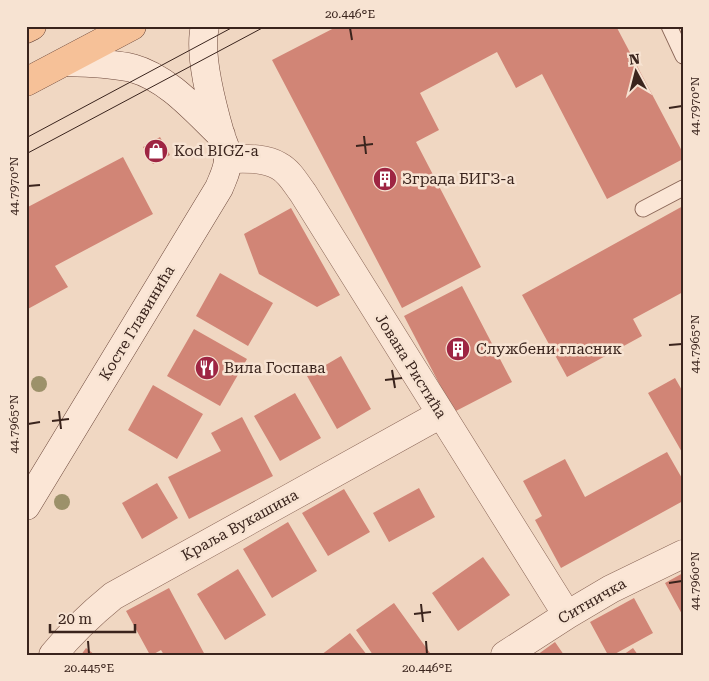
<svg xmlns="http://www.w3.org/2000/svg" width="709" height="681" viewBox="0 0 709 681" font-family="'Roboto Serif',serif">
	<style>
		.building { fill: #d18576 }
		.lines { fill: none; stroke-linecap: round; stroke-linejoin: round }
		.lane-casing { stroke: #8b6758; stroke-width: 17 }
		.street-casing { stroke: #8b6758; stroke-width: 29 }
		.secondary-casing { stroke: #6d483b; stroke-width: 29 }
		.primary-casing { stroke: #59362c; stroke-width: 29 }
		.lane { stroke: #fbe6d6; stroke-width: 15 }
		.street { stroke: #fbe6d6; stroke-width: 28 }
		.secondary { stroke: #fbe6d6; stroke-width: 28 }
		.primary { stroke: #f6c198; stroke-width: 28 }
		.tram { stroke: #3a241d; stroke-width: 1 }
		.tree { fill: #9c916a }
		.ticks { fill: none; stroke: #3a241d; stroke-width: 2 }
		.labels { text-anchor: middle; stroke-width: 5; stroke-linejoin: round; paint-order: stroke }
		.poi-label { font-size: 15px; fill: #3a241d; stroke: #f7e3d2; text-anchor: start }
		.street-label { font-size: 15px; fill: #3a241d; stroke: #f7e3d2 }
		.neatline { fill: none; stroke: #3a241d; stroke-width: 2 }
		.ticks-label { font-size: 12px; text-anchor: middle; fill: #3a241d }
	</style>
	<rect width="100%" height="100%" fill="#f0d7c2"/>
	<path class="building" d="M338,26H616L683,153V159L607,199L542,74L516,88L497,52L420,93L439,130L416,142L481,267L402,308L272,60Z
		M160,137L170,155L153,164L143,147Z
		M123,157L153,214L55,266L68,287L26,310V208Z
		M683,206V292L633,319L642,336L567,377L522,295Z
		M291,208L340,295L317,307L259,274L244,234Z
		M220,273L273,303L248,346L196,316Z
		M462,286L512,382L454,412L404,316Z
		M194,329L247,359L220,406L167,376Z
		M341,356L371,409L337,429L307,376Z
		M675,378L683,392V454L648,393Z
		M153,385L203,414L177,459L128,430Z
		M295,393L321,438L280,461L254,416Z
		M242,417L273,476L189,519L168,477L221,451L211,433Z
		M667,452L683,480V501L561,568L535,520L542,516L523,481L565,459L585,497Z
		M157,483L178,518L142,539L122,503Z
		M419,488L435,517L389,542L373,513Z
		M344,489L370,532L328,556L302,513Z
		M288,522L317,571L272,598L243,549Z
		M483,557L510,595L458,631L432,593Z
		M238,569L266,615L225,640L197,594Z
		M683,573V616L665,583Z
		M169,588L205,655H164L161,650L152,655H150L126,611Z
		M634,598L653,633L613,655H608L590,622Z
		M394,603L430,653L427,655H373L356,630Z
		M350,633L367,655H321Z
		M555,642L564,655H537Z
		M86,648L95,655H81Z
		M633,648L638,655H623Z"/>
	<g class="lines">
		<g class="lane-casing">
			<path id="lane" d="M669,26L683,56
				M643,209L683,188"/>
		</g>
		<g class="street-casing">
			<path id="street" d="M228,159C245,159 264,157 279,166C290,172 296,184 303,193L567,615
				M53,655C71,633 91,614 113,596L441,414
				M505,655L567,615L611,589L683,554"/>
		</g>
		<g class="secondary-casing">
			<path id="secondary" d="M66,62C88,63 111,63 132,68C168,78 195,110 221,135
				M26,506L219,188C223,178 228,169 228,159C227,149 222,141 220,133C212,105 198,54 205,26"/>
		</g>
		<g class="primary-casing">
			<path id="primary" d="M26,29L32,26
				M26,82L132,26"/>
		</g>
		<use href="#lane" class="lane"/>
		<use href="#street" class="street"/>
		<use href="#secondary" class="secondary"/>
		<use href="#primary" class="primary"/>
		<path class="tram" d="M26,138L235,26
			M26,154L266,26"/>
	</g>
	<g class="tree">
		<circle cx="39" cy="384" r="8"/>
		<circle cx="62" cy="502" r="8"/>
	</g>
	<path class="ticks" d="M350,28L352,40M669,108L682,106M364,136L366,154M356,146L373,144M28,186L40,185M669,345L682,344M392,370L395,388M385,380L402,378M59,411L61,429M52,421L69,419M28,424L40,422M669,583L682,581M421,604L423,622M414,614L431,612M88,641L89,654M426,641L427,654"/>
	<defs>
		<g id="shop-disc" transform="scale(1.25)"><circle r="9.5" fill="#9e2543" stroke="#f7e3d2"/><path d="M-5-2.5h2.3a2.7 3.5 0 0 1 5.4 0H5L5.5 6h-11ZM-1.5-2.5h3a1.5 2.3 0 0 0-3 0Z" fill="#fff"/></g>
		<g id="building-disc" transform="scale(1.25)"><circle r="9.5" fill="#9e2543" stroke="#f7e3d2"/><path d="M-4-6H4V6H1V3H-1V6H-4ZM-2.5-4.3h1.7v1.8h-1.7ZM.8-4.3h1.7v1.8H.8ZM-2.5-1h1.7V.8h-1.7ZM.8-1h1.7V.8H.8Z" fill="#fff"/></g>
		<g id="restaurant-disc" transform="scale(1.25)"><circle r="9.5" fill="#9e2543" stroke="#f7e3d2"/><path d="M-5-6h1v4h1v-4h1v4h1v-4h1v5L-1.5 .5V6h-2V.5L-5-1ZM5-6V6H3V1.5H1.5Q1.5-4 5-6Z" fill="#fff"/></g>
	</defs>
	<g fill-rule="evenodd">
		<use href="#shop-disc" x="156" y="151"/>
		<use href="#building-disc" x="385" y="179"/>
		<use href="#building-disc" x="458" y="349"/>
		<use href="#restaurant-disc" x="207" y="368"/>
	</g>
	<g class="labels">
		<g class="poi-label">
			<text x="174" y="156">Kod BIGZ-a</text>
			<text x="402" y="184">Зграда БИГЗ-а</text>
			<text x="476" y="354">Службени гласник</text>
			<text x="224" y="373">Вила Госпава</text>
		</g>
		<g class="street-label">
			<text transform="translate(137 323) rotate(-59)" y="5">Косте Главинића</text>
			<text transform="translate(411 366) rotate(58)" y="5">Јована Ристића</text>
			<text transform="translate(240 525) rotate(-29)" y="5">Краља Вукашина</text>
			<text transform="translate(592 601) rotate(-30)" y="5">Ситничка</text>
		</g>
	</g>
	<rect width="709" height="681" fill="none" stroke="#f7e3d2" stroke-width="55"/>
	<g transform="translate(636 72) rotate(353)" stroke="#f7e3d2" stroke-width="4" paint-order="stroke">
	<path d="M0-4L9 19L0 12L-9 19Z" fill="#3a241d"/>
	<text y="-8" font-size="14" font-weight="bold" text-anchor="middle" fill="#3a241d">N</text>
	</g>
	<path d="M50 624v8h85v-8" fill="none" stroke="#3a241d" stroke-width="2.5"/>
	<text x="58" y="624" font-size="15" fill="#3a241d" stroke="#f7e3d2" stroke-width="4" paint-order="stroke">20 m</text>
	<rect x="28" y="28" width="654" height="626" class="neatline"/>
	<g class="ticks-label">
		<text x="350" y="18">20.446°E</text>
		<text transform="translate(695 106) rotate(-90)" y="4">44.7970°N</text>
		<text transform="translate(14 186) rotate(-90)" y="4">44.7970°N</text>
		<text transform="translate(695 344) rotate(-90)" y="4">44.7965°N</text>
		<text transform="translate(14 424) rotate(-90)" y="4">44.7965°N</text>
		<text transform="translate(695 581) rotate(-90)" y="4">44.7960°N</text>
		<text x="89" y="672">20.445°E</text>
		<text x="427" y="672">20.446°E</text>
	</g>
</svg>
